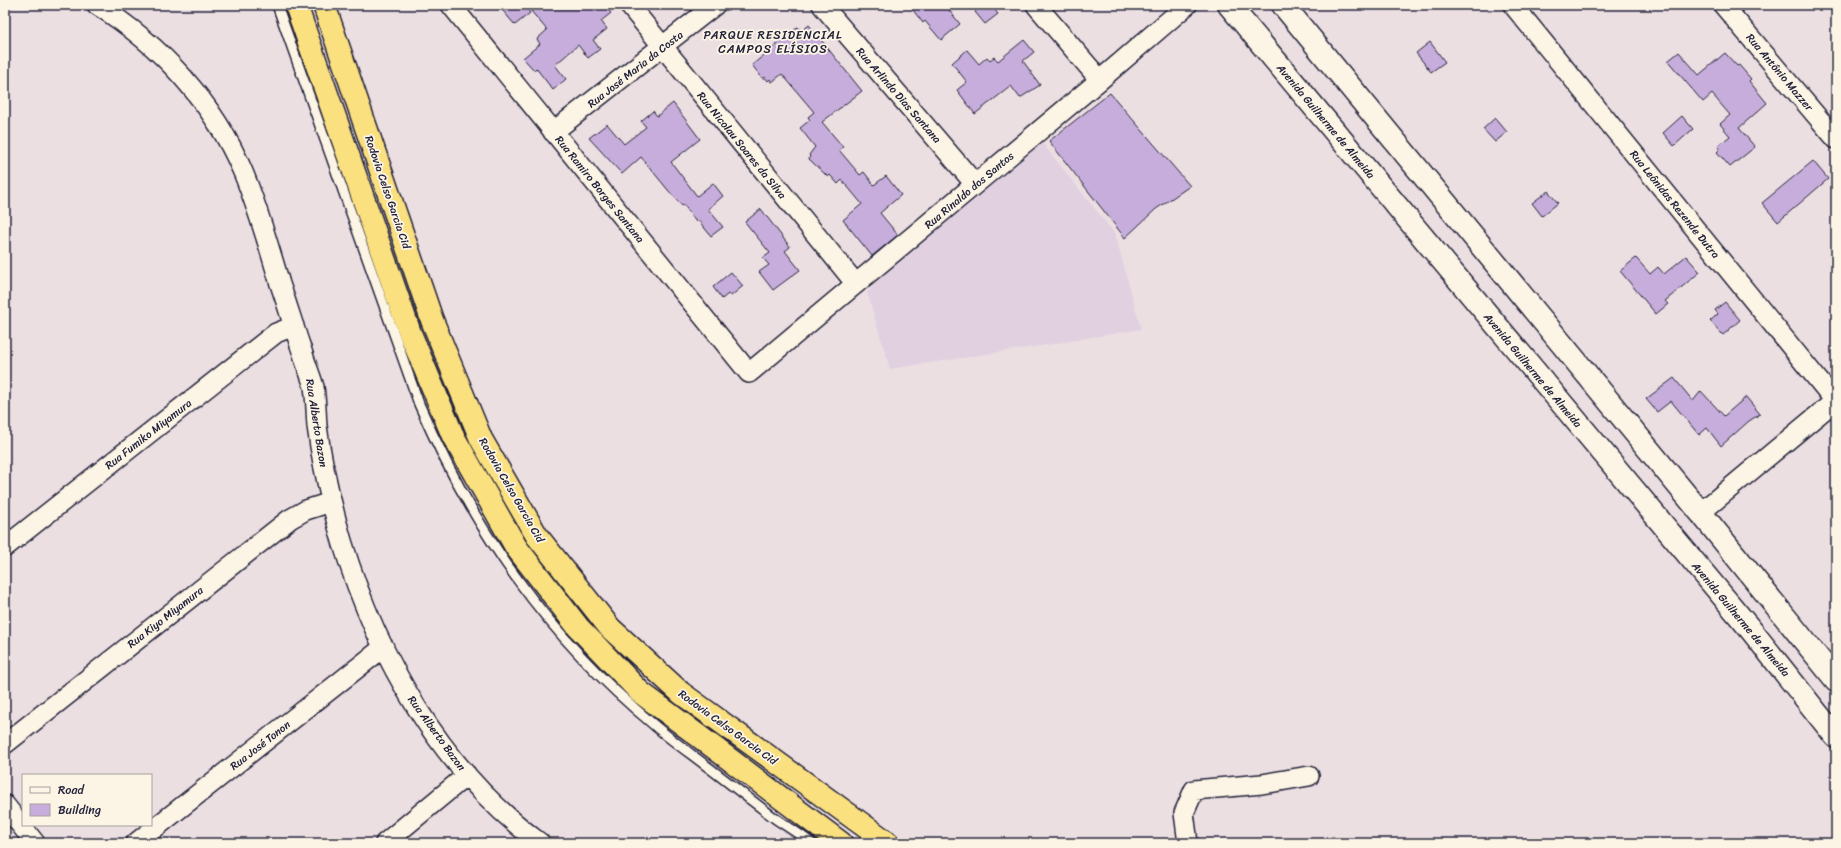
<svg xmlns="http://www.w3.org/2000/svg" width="1841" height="848" viewBox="0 0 1841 848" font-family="Sriracha,sans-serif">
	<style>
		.built { fill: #e1d0e0 }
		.building { fill: #c7addb; stroke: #22223b }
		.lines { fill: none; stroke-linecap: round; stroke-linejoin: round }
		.service-casing { stroke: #22223b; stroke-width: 12 }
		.minor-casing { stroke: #22223b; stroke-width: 22 }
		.tertiary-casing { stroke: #22223b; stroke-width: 25 }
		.motorway-casing { stroke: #22223b; stroke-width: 25 }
		.service { stroke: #fcf5e5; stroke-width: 9 }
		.minor { stroke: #fcf5e5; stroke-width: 19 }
		.tertiary { stroke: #fcf5e5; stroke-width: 22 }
		.motorway { stroke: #fbe080; stroke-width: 22 }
		.labels { text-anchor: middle; stroke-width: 3.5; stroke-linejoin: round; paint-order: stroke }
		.street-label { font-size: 11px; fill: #22223b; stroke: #fcf5e5 }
		.neighbourhood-label { font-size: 12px; letter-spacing: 1px; fill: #22223b; stroke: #fcf5e5 }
	</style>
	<rect width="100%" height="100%" fill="#ecdfe2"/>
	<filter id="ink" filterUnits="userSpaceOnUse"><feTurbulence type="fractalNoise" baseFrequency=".025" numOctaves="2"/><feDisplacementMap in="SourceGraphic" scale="8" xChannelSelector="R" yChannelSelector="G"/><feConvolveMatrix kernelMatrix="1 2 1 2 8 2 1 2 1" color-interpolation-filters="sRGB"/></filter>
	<g filter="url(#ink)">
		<path class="built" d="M1040,140L1115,234L1141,329L1046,345L890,369L867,292L919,238Z"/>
		<path class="building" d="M498,5H524L530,13L515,25Z
			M538,5H603L611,13L601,21L607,29L593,40L600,49L588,58L578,45L555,65L566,79L553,90L536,68L534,70L523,58L540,44L537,39L547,30L531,11Z
			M909,5H945L960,24L941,40L925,21L923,23Z
			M982,5H991L998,14L985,24L975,12Z
			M809,25L862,91L822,122L843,147L839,150L860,175L864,172L874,185L886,176L901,195L880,213L898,235L872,256L843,220L862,204L842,180L838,184L830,175L828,177L809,159L810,156L809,155L815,147L800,128L810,120L808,117L814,112L782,74L772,82L770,79L768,81L765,77L763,79L752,65L798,27L802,31Z
			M1024,40L1034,52L1023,61L1040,85L1020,98L1011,86L975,114L957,90L967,82L952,63L967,50L979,64L987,57L990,60L994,57L998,61Z
			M1430,42L1445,62L1431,72L1416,53Z
			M1679,52L1699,75L1725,53L1737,66L1739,65L1751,79L1749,81L1767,103L1739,128L1755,147L1730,167L1717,152L1720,149L1718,146L1730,136L1720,124L1730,115L1712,94L1703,102L1668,61Z
			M1110,93L1190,186L1156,209L1125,238L1049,141Z
			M673,103L700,139L671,162L697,196L713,183L723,196L708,209L723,227L711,236L698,220L696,222L684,205L682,206L668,190L641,157L622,174L589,138L607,124L624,144L646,127L641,121L653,111L657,116Z
			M1682,116L1693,129L1674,146L1663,133Z
			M1495,118L1507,132L1495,142L1483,129Z
			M1813,161L1828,179L1778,222L1762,203Z
			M1548,191L1558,203L1542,216L1532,203Z
			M761,209L790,247L785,251L800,270L773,290L759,272L769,265L763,258L770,253L745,222Z
			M1686,256L1700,272L1665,301L1668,304L1656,314L1620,271L1636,258L1650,274L1658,267L1664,274Z
			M731,272L743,286L731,296L728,294L722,299L713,287Z
			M1725,302L1740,320L1723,335L1710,321L1718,314L1715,310Z
			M1674,378L1693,401L1701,391L1724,416L1746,397L1760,414L1749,421L1721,446L1707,428L1699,435L1671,401L1657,412L1646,399Z"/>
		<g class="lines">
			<g class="service-casing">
				<path id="service" d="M277,5L419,404C474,531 547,636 654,725C670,739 687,751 704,764C728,782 752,801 776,819C788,827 800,834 811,843"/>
			</g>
			<g class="minor-casing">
				<path id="minor" d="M97,5C161,45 214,103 243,172C258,208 269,247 280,284C288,307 295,331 303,354C306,365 311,376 314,387C316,399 316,413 317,426C322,465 331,503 342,541C377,657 441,770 540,843
					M451,5L749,373L1100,80L1187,5
					M629,5L856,284
					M822,5L975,184
					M1036,5L1100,80
					M1513,5L1836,402
					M1723,5L1836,139
					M553,132L715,5
					M1700,513L1836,400
					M5,547L276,333L294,326
					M5,744L290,519L306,510L331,502
					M5,805L35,843
					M136,843L384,647
					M385,843L467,775
					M1188,843L1184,813L1194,790L1262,784L1309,776"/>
			</g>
			<g class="tertiary-casing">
				<path id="tertiary" d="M1229,5L1751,630L1836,737
					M1283,5L1705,518L1836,680"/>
			</g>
			<g class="motorway-casing">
				<path id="motorway" d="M296,5L410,333L453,436L516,547L578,627L640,692L841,843
					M324,5L432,320L481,439L537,536L610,628L681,693L888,843"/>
			</g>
			<use href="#service" class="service"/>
			<use href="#minor" class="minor"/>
			<use href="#tertiary" class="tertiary"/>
			<use href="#motorway" class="motorway"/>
		</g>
	</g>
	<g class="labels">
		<g class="street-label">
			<text transform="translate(635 69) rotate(-38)" y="4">Rua José Maria da Costa</text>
			<text transform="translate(1780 72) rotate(50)" y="4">Rua Antônio Mazzer</text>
			<text transform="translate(899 95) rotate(49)" y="4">Rua Arlindo Dias Santana</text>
			<text transform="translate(1326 121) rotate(50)" y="4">Avenida Guilherme de Almeida</text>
			<text transform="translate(742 145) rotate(51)" y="4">Rua Nicolau Soares da Silva</text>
			<text transform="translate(600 189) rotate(51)" y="4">Rua Ramiro Borges Santana</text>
			<text transform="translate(969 190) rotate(-40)" y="4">Rua Rinaldo dos Santos</text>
			<text transform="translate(388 192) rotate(71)" y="4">Rodovia Celso Garcia Cid</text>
			<text transform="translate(1675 204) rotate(51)" y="4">Rua Leônidas Rezende Dutra</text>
			<text transform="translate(1533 370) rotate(50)" y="4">Avenida Guilherme de Almeida</text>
			<text transform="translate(317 423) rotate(81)" y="4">Rua Alberto Bazon</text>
			<text transform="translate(148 434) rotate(-38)" y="4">Rua Fumiko Miyamura</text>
			<text transform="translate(512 490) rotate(60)" y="4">Rodovia Celso Garcia Cid</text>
			<text transform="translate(165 617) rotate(-38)" y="4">Rua Kiyo Miyamura</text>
			<text transform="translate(1741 619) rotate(50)" y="4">Avenida Guilherme de Almeida</text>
			<text transform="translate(728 727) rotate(36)" y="4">Rodovia Celso Garcia Cid</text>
			<text transform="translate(437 733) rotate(54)" y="4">Rua Alberto Bazon</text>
			<text transform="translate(260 745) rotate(-38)" y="4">Rua José Tonon</text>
		</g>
		<g class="neighbourhood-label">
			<text x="773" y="39">PARQUE RESIDENCIAL<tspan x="773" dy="14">CAMPOS ELÍSIOS</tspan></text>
		</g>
	</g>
	<rect width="1841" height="848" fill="none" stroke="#fcf5e5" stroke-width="20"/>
	<rect x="10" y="10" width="1821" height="828" fill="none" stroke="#22223b" stroke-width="1.5" filter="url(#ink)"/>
	<rect x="22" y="774" width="130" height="52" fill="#fcf5e5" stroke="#a5a1a1"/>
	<rect x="30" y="787" width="20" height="6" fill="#fcf5e5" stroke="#a5a1a1"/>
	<text x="58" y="794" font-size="12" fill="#22223b">Road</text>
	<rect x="30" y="804" width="20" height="12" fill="#c7addb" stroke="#a5a1a1"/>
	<text x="58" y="814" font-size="12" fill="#22223b">Building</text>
</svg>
